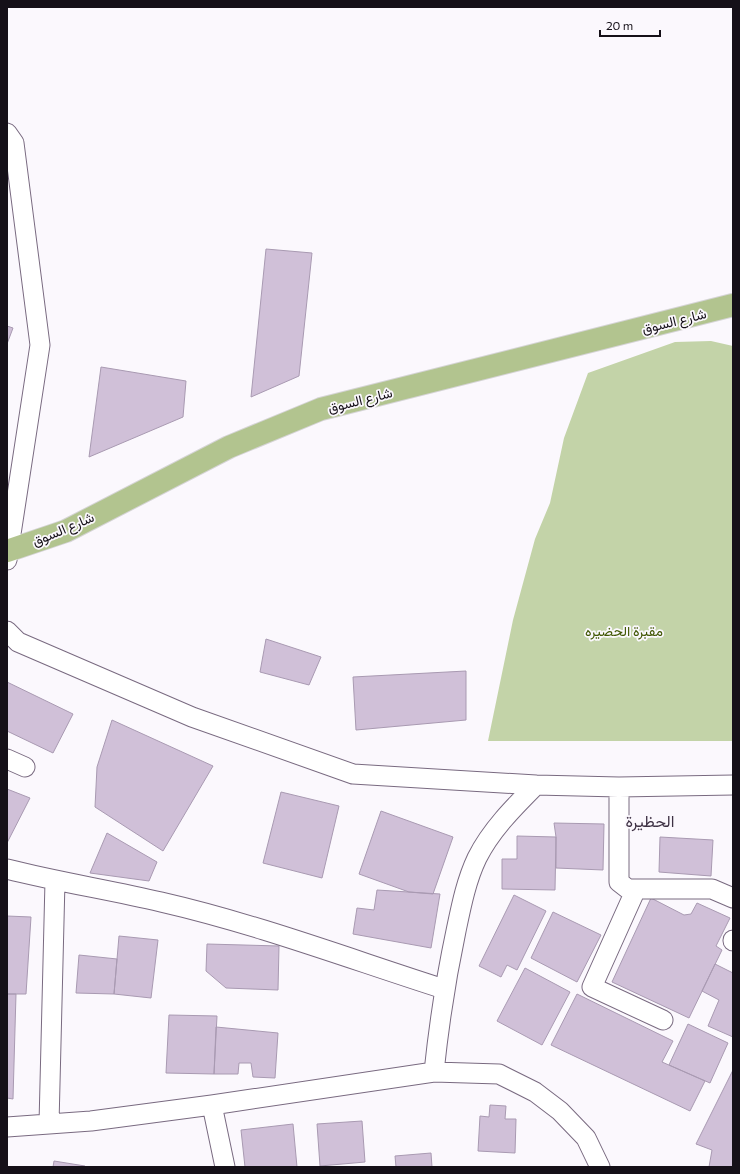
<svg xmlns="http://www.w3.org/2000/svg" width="740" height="1174" viewBox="0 0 740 1174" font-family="Commissioner,Vazirmatn,sans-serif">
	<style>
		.green { fill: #c3d3a8 }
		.building { fill: #d0c0d8; stroke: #a99ab2 }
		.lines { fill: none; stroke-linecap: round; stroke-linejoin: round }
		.minor-casing { stroke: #796a80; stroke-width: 21 }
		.major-casing { stroke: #d5d4d5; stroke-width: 24 }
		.minor { stroke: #fff; stroke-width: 19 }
		.major { stroke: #b2c48f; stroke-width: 22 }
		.labels { text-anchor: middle; stroke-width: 3.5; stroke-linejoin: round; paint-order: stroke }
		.street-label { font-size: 14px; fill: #151018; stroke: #fbf8fd }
		.park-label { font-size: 14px; fill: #415704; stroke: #fbf8fd }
		.quarter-label { font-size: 16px; fill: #3e3144; stroke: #fbf8fd }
	</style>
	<rect width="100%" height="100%" fill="#fbf8fd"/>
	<path class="green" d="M711,341L733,346V741H488L513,620L535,539L550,503L564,438L588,373L675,342Z"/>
	<path class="building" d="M266,249L312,253L299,376L251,397Z
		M7,326L13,328L7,344Z
		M101,367L186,381L183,417L89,457Z
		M266,639L321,657L309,685L260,672Z
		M466,671V720L356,730L353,677Z
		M7,682L73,714L53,753L7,731Z
		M112,720L213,766L163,851L95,807L97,767Z
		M7,789L30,798L7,843Z
		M281,792L339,806L322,878L263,863Z
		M381,811L453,837L433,894L409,892L359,874Z
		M554,823L604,824L603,870L556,868V837Z
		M107,833L157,862L149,881L90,873Z
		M517,836L556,837L555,890L502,889V859H517Z
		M660,837L713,840L711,876L659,872Z
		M377,890L440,894L431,948L353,934L357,908L374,910Z
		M514,895L546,911L517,970L507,965L501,977L479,966Z
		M651,898L684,915L691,914L697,903L730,918L716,946L722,950L689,1018L612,982Z
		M553,912L601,935L577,982L531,958Z
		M7,916L31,917L26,994H7Z
		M119,936L158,940L151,998L114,994Z
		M207,944L279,946L278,990L226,988L206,971Z
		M79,955L117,959L114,994L76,993Z
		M715,964L733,973V1037L708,1026L719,1000L702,991Z
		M525,968L570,992L542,1045L497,1021Z
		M7,994H16L13,1099L7,1098Z
		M577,994L673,1041L662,1062L705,1081L690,1111L551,1045Z
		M169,1015L217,1016L214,1074L166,1073Z
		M688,1024L728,1043L710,1083L669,1065Z
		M216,1027L278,1033L275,1078L253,1077L251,1063H239L238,1074H214Z
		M733,1070V1167H709L712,1150L696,1144Z
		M490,1105L506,1106L505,1119H516L515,1153L478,1151L480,1116L489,1117Z
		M362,1121L365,1162L320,1166L317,1124Z
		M293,1124L297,1167H245L241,1130Z
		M431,1153L432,1167H396L395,1156Z
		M54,1161L85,1166V1167H53Z"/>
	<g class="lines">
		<g class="minor-casing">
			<path id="minor" d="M7,133L14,143L40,345L7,560
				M7,631L18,642L192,717L353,774L536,785
				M7,759L25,767
				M619,787V882L628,889H712L733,898
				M7,869C58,882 110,890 161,902C257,924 350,959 444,989
				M636,889L592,987L663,1020
				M733,941V940
				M434,1072C439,1024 446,978 456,931C461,907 466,881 477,858C491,830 514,807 536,785L619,787L733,785
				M212,1105L225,1167
				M49,1124L55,881
				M7,1127L91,1121L212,1105L434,1072L499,1074L535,1092L560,1111L586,1138L600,1167"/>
		</g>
		<g class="major-casing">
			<path id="major" d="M7,551L66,531L229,447L321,409L733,305"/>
		</g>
		<use href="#minor" class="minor"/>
		<use href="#major" class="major"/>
	</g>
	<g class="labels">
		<g class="street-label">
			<text transform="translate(674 321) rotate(-14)" y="5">شارع السوق</text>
			<text transform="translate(360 400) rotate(-14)" y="5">شارع السوق</text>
			<text transform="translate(63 529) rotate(-23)" y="5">شارع السوق</text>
		</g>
		<g class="park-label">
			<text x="624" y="636">مقبرة الحضيره</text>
		</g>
		<g class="quarter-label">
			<text x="650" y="827">الحظيرة</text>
		</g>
	</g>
	<rect width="740" height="1174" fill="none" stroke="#151018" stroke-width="16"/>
	<path d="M600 30v6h60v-6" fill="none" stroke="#151018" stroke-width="2"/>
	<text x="606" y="30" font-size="12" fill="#151018" stroke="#fbf8fd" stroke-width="3" paint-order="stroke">20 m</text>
</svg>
